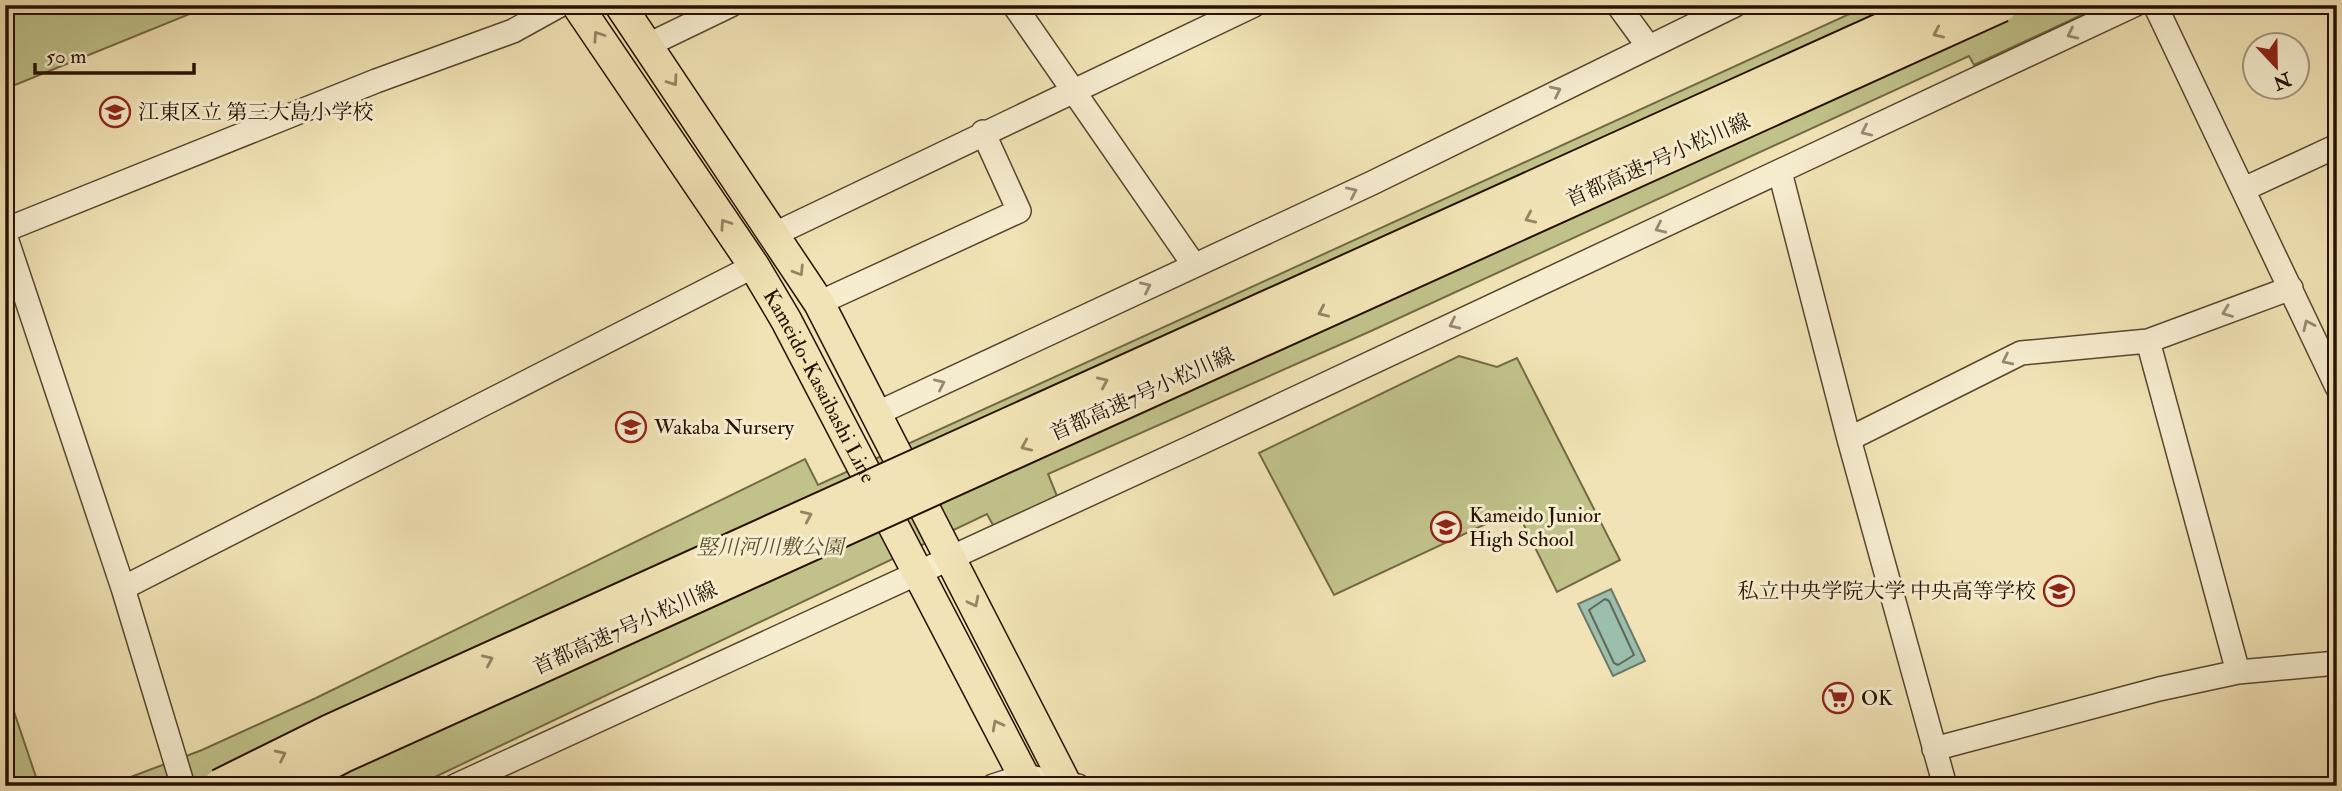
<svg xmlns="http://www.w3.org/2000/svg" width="2342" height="791" viewBox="0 0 2342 791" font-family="'IM FELL Double Pica','Noto Serif JP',serif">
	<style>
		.green { fill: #c0c28a; stroke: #736a46; stroke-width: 2 }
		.water { fill: #9bbead; stroke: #6c7968; stroke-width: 2 }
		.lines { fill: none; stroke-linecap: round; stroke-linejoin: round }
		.shore { stroke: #606857; stroke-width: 2 }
		.minor-casing { stroke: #59462e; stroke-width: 26 }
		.major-casing { stroke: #261101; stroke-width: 33 }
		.minor { stroke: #f6edcf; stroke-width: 23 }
		.major { stroke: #f1e3b5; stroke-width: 30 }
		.highway-bridge-casing { stroke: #261101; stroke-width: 37; stroke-linecap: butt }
		.highway-bridge { stroke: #f1e3b5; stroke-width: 33 }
		.oneway { stroke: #968464 }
		.oneway2 { stroke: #988a72 }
		.labels { text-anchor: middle; stroke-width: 6; stroke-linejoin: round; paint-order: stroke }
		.poi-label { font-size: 21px; fill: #261101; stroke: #f6edcf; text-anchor: start }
		.street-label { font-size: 21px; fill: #261101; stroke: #f6edcf }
		.park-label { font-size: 21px; font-style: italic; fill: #5c4f31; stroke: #f6edcf }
	</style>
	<rect width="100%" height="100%" fill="#f1e3b5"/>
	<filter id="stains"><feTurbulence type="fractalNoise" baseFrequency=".00286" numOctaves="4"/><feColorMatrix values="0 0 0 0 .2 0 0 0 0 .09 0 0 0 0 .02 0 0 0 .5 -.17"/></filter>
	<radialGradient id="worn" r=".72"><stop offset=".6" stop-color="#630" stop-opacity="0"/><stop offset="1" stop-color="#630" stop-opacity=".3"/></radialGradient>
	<path class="green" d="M5,5H204L202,9L5,89Z
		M1869,5H2103L1974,65L1969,56L1371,331L1048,474L1057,496L994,527L987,514L416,786H107L202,750L316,698L805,459L818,485Z
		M1459,356L1497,367L1517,358L1620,560L1557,592L1519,515L1507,514L1334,595L1259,453Z
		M5,685L39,786H5Z"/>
	<path class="water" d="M1611,589L1645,661L1613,676L1578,604Z"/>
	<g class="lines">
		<path class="shore" d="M1605,599L1609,601L1634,655L1618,665L1614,663L1589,610Z"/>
		<g class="minor-casing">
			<path id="minor" d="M1014,5L1194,265
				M1618,5L1648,46
				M2155,5L2337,387
				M648,45L731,5
				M1780,172L1849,439L1945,786
				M2244,189L2337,146
				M5,230L376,81L513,31L560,5
				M775,234L1254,5
				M5,235L123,588L183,786
				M819,303L1019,211L983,132
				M2148,341L2238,672
				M878,413L1372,183L1735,5
				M1849,439L2021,353L2148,341L2291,288
				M123,588L754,266
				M1934,749L2159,689L2238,672L2337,663
				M455,786L1196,445L2134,5
				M993,786L1024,776L1078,786"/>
		</g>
		<g class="major-casing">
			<g id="major">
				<path id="s1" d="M577,5L754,266L786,320L1029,786"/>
				<path d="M620,5L819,303L1067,786"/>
			</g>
		</g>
		<use href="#minor" class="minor"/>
		<use href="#major" class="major"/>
		<g class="highway-bridge-casing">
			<path id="highway-bridge" d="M220,786L331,731L1937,5
				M284,786L342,756L2001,5"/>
		</g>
		<use href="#highway-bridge" class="highway-bridge"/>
	</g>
	<defs><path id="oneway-chevron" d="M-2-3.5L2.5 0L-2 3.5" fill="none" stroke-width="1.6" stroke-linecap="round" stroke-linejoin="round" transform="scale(1.75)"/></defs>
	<g class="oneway">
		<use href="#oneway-chevron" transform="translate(1938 33) rotate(156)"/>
		<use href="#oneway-chevron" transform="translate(598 36) rotate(-124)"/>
		<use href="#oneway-chevron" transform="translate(673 81) rotate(55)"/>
		<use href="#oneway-chevron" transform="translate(1530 218) rotate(156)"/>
		<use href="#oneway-chevron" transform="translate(725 224) rotate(-124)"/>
		<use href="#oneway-chevron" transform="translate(799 271) rotate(58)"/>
		<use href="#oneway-chevron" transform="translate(1323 312) rotate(156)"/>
		<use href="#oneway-chevron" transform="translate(1103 382) rotate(-24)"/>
		<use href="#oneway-chevron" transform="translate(1026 446) rotate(156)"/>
		<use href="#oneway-chevron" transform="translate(807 516) rotate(-24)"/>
		<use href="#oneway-chevron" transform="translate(974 602) rotate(63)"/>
		<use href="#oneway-chevron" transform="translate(488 660) rotate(-24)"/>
		<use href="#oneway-chevron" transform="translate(997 725) rotate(-118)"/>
		<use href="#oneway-chevron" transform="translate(281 755) rotate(-26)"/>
	</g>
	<g class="oneway2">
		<use href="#oneway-chevron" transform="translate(2072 34) rotate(155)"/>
		<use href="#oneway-chevron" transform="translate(1556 91) rotate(-26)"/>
		<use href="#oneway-chevron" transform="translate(1866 131) rotate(155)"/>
		<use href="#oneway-chevron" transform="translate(1352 192) rotate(-25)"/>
		<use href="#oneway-chevron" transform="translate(1660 228) rotate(155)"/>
		<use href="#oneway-chevron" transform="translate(1146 287) rotate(-25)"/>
		<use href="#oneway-chevron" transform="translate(2227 312) rotate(159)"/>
		<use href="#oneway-chevron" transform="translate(1454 324) rotate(155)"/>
		<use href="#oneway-chevron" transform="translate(2308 325) rotate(-115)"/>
		<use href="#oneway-chevron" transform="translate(2007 360) rotate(154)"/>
		<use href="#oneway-chevron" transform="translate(940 384) rotate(-25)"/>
	</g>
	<defs>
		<g id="school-ring" transform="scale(1.575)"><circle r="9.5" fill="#f6edcf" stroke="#8f2418" stroke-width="1.5"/><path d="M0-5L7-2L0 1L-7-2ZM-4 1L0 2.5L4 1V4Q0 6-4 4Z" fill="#8f2418"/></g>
		<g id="supermarket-ring" transform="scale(1.575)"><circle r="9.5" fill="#f6edcf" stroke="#8f2418" stroke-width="1.5"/><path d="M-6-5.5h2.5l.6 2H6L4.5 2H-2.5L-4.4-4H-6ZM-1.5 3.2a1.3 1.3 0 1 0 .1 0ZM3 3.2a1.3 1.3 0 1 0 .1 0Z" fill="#8f2418"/></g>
	</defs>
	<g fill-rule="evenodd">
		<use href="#school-ring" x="115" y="112"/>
		<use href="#school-ring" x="631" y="427"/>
		<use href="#school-ring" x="1446" y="527"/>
		<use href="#school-ring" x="2059" y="591"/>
		<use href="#supermarket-ring" x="1838" y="698"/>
	</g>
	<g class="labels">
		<g class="poi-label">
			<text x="138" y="119">江東区立 第三大島小学校</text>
			<text x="654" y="434">Wakaba Nursery</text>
			<text x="1469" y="522">Kameido Junior<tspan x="1469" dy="24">High School</tspan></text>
			<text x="2036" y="598" text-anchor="end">私立中央学院大学 中央高等学校</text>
			<text x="1861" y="705">OK</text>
		</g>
		<g class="street-label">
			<text transform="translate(1658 160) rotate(-24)" y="7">首都高速7号小松川線</text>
			<text dy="7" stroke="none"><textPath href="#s1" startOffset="452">Kameido-Kasaibashi Line</textPath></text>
			<text transform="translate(1142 394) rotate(-24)" y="7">首都高速7号小松川線</text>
			<text transform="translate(625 628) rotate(-24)" y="7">首都高速7号小松川線</text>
		</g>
		<g class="park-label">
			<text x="770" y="554">竪川河川敷公園</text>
		</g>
	</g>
	<rect width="2342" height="791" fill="none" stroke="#f1e3b5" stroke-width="28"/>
	<rect x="7" y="7" width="2328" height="777" fill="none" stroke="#261101" stroke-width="3.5"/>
	<rect x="14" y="14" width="2314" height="763" fill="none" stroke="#261101" stroke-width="2"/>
	<g transform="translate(2276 66) rotate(158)"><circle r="33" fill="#f6edcf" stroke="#a3957d" stroke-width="2"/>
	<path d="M0-5L12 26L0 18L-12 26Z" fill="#8f2418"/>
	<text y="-10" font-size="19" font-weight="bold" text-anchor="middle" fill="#261101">N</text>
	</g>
	<path d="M35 63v10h159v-10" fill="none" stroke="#261101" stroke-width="3.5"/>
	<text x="46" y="63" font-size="21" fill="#261101" stroke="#f6edcf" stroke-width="5" paint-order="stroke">50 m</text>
	<rect width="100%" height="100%" filter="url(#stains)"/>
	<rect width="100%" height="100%" fill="url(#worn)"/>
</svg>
